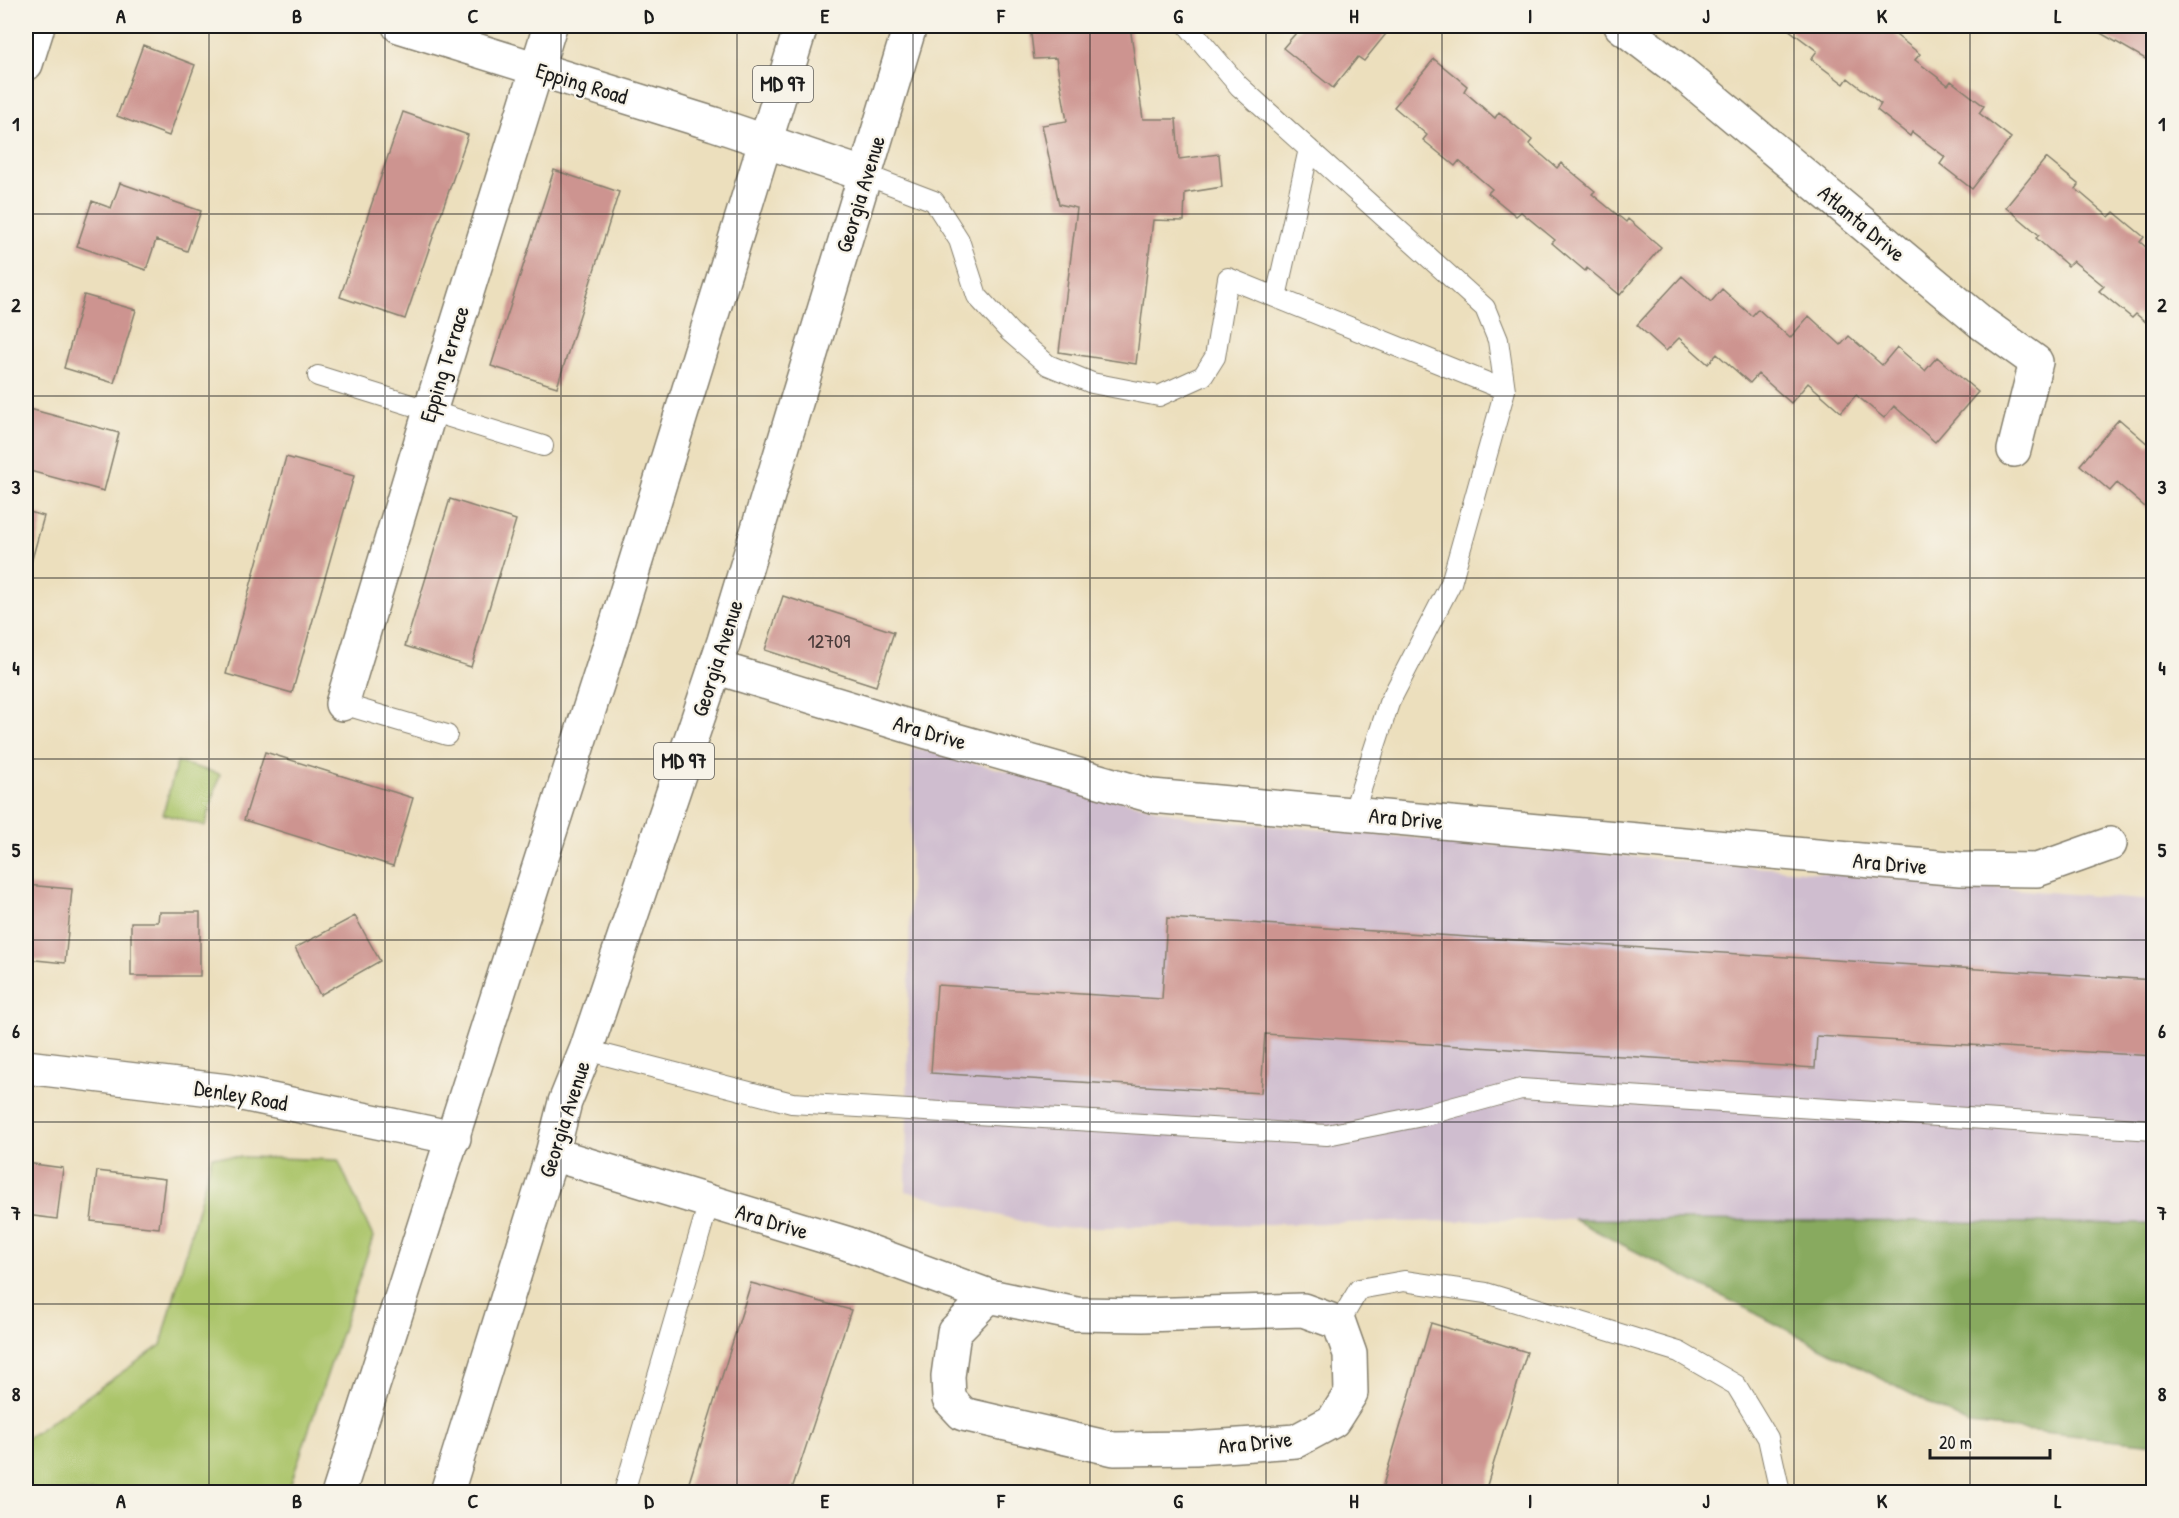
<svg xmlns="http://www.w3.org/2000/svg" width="2179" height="1518" viewBox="0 0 2179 1518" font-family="'Patrick Hand',sans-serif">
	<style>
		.industrial { fill: #cfbdcf }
		.green { fill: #abc56a; stroke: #647043; stroke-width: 1.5 }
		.forest { fill: #88aa5e; stroke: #52633d; stroke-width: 1.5 }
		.building { fill: #cd9490 }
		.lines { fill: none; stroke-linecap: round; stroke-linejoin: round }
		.service-casing { stroke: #847e6c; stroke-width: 22 }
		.minor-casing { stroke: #847e6c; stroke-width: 36 }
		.primary-casing { stroke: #847e6c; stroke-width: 36 }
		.service { stroke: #fff; stroke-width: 20 }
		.minor { stroke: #fff; stroke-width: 33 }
		.primary { stroke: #fff; stroke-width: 33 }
		.grid { fill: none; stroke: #1c1c1c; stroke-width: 1.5; stroke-opacity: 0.55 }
		.labels { text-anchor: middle; stroke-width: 4.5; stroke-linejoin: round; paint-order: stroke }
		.number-label { font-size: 20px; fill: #483a39 }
		.shield { fill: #f7f3e8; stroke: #5e5c59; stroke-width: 1.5 }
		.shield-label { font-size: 21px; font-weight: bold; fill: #1c1c1c }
		.street-label { font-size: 22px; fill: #1c1c1c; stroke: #f7f3e8 }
		.neatline { fill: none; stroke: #1c1c1c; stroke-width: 2 }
		.grid-label { font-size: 20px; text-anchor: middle; font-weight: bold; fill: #1c1c1c }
	</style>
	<rect width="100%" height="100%" fill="#f7f3e8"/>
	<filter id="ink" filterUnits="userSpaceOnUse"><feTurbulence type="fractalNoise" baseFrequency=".0167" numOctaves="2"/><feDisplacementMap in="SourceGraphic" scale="12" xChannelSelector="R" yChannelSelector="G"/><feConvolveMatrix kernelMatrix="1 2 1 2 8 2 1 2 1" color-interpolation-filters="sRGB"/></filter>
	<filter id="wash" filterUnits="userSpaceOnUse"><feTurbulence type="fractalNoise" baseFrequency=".008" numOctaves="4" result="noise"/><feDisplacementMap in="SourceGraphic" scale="24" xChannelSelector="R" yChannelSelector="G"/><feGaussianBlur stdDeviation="1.35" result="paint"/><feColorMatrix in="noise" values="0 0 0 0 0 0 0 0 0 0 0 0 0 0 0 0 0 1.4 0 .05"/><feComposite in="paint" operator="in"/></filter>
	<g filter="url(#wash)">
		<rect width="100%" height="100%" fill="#ecdfbd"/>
		<path class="industrial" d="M912,747L1196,819L2153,901V1224L1573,1219L1046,1228L906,1191Z"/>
		<path class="green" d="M177,762L220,774L205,826L163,814Z
			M212,1156L338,1160L373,1237L288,1492H26V1439L161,1345Z"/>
		<path class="forest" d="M1573,1219L2153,1224V1444L1969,1424Z"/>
		<g id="blocks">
			<path class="building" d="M1030,26H1130L1143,119H1176L1179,159L1219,154L1222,187L1185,193L1184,221L1153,220L1136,364L1059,352L1077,208L1059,204L1042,125L1067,121L1056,58L1034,59Z
				M1302,26H1386L1390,29L1364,61L1358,57L1333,88L1283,48Z
				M1784,26H1873L1883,34L1887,28L1920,54L1915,60L1948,85L1951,81L1984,106L1979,113L2011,138L1972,189L1940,164L1945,157L1912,132L1910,136L1877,110L1881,104L1848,78L1844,84L1811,59L1817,51Z
				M2100,26H2154V64L2097,31Z
				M143,45L195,65L169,136L117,116Z
				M1434,59L1467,86L1464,91L1495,118L1499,112L1532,140L1529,144L1557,168L1561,163L1595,191L1592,194L1626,222L1628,219L1661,247L1620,295L1587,268L1585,271L1552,243L1555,240L1521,212L1516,216L1488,193L1492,189L1459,161L1455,166L1423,140L1427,135L1394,107Z
				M403,112L468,135L405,319L340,297Z
				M2046,158L2079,185L2076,189L2109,217L2114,212L2144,237L2140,242L2154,254V329L2136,314L2132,318L2099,291L2104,286L2073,261L2068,266L2036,238L2039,235L2006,207Z
				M554,170L619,192L557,387L491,366Z
				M120,183L201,211L187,251L156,240L146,270L77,246L92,201L111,208Z
				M1682,276L1711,302L1722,289L1752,316L1758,309L1790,338L1809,316L1841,345L1849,336L1882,365L1897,347L1925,371L1937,357L1978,392L1935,442L1894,406L1884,418L1856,395L1841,412L1808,383L1791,403L1758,374L1750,383L1717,354L1708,364L1679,338L1666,351L1637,325Z
				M84,295L136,310L114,383L64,368Z
				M26,408L119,433L104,491L26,470Z
				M2119,419L2149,445L2154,440L2152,513L2117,483L2110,491L2080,465Z
				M286,457L354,476L292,693L226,674Z
				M450,499L516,520L471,667L405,646Z
				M26,511L44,516L26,581Z
				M783,596L894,632L876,686L765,650Z
				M265,752L413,798L393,866L244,820Z
				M26,885L72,889L65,963L26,959Z
				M159,912H200V976H131V922H158Z
				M355,916L380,961L320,995L295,948Z
				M1167,918L2154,980V1056L1817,1036L1815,1068L1265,1034L1261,1093L931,1073L937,985L1162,999Z
				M26,1163L63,1168L57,1219L26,1215Z
				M97,1171L165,1179L159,1228L91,1221Z
				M751,1283L851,1310L791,1492H686Z
				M1431,1323L1527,1352L1485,1492H1381Z"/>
		</g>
	</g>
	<g filter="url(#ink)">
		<use href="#blocks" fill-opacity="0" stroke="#847e6c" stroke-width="1.5"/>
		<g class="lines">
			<g class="service-casing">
				<path id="service" d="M866,175L934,201L959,240L977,296L1010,332L1048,365L1092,383L1159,396L1203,376L1215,357L1228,278L1505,390L1498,340L1485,308L1239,86L1188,26
					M1276,297L1309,149
					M318,376L543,446
					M342,704L447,735
					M1353,814L1389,703L1451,583L1505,390
					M586,1050L792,1103L1327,1135L1422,1116L1521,1089L2154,1130
					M1339,1323L1359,1289L1404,1281L1486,1293L1679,1352L1736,1385L1768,1438L1780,1492
					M624,1492L709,1202"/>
			</g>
			<g class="minor-casing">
				<path id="minor" d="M399,26L714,124L866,175
					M1621,26L1681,72L1983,324L2036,362L2014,450
					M26,64L38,26
					M715,667L924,731L1152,796L1960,869L2037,870L2110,844
					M342,704L430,411L550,26
					M26,1067L228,1091L454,1138
					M552,1154L846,1243L989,1296L1076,1314L1143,1315L1303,1310L1339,1323L1350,1354L1351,1393L1333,1421L1296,1441L1195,1448L1114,1449L963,1414L949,1399L948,1376L954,1332L989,1296"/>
			</g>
			<g class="primary-casing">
				<path id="primary" d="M339,1492L614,632L801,26
					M447,1492L552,1154L565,1102L586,1050L724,641L910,26"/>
			</g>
			<use href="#service" class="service"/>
			<use href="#minor" class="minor"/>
			<use href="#primary" class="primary"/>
		</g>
	</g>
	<path class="grid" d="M209,26V1492M385,26V1492M561,26V1492M737,26V1492M913,26V1492M1090,26V1492M1266,26V1492M1442,26V1492M1618,26V1492M1794,26V1492M1970,26V1492M26,214H2154M26,396H2154M26,578H2154M26,759H2154M26,940H2154M26,1122H2154M26,1304H2154"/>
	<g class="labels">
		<g class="number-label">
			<text x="829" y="648">12709</text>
		</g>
		<g class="shield">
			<rect x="753" y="66" width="60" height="36" rx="4.5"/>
			<rect x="654" y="743" width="60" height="36" rx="4.5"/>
		</g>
		<g class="shield-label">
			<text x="783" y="91">MD 97</text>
			<text x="684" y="768">MD 97</text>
		</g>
		<g class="street-label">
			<text transform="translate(582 83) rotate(17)" y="8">Epping Road</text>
			<text transform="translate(860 194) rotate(-73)" y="8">Georgia Avenue</text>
			<text transform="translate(1862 223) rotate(40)" y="8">Atlanta Drive</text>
			<text transform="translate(444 364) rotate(-73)" y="8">Epping Terrace</text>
			<text transform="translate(717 658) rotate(-72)" y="8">Georgia Avenue</text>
			<text transform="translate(930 732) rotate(16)" y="8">Ara Drive</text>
			<text transform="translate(1406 818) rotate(5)" y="8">Ara Drive</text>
			<text transform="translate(1890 863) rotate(5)" y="8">Ara Drive</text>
			<text transform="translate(241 1095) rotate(10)" y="8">Denley Road</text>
			<text transform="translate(564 1119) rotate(-72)" y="8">Georgia Avenue</text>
			<text transform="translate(772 1221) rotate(17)" y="8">Ara Drive</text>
			<text transform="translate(1255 1442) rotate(-6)" y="8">Ara Drive</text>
		</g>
	</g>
	<rect width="2179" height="1518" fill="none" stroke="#f7f3e8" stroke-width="66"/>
	<path d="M1930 1449v9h120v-9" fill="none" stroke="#1c1c1c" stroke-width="3"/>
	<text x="1939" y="1449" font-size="18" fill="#1c1c1c" stroke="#f7f3e8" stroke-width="4.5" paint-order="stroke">20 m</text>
	<rect x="33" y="33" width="2113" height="1452" class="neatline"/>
	<g class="grid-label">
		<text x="121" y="23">A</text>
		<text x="297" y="23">B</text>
		<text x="473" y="23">C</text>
		<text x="649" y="23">D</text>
		<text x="825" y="23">E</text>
		<text x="1001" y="23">F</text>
		<text x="1178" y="23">G</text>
		<text x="1354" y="23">H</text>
		<text x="1530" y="23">I</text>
		<text x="1706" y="23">J</text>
		<text x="1882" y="23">K</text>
		<text x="2058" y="23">L</text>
		<text x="16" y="131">1</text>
		<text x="2162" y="131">1</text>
		<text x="16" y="312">2</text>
		<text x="2162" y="312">2</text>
		<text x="16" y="494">3</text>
		<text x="2162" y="494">3</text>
		<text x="16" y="675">4</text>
		<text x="2162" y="675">4</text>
		<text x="16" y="857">5</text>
		<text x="2162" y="857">5</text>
		<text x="16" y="1038">6</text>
		<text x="2162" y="1038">6</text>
		<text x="16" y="1220">7</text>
		<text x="2162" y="1220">7</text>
		<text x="16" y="1401">8</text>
		<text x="2162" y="1401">8</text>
		<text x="121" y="1508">A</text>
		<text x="297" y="1508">B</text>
		<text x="473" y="1508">C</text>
		<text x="649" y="1508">D</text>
		<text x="825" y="1508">E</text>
		<text x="1001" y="1508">F</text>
		<text x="1178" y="1508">G</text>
		<text x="1354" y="1508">H</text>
		<text x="1530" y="1508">I</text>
		<text x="1706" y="1508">J</text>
		<text x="1882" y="1508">K</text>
		<text x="2058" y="1508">L</text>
	</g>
</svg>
